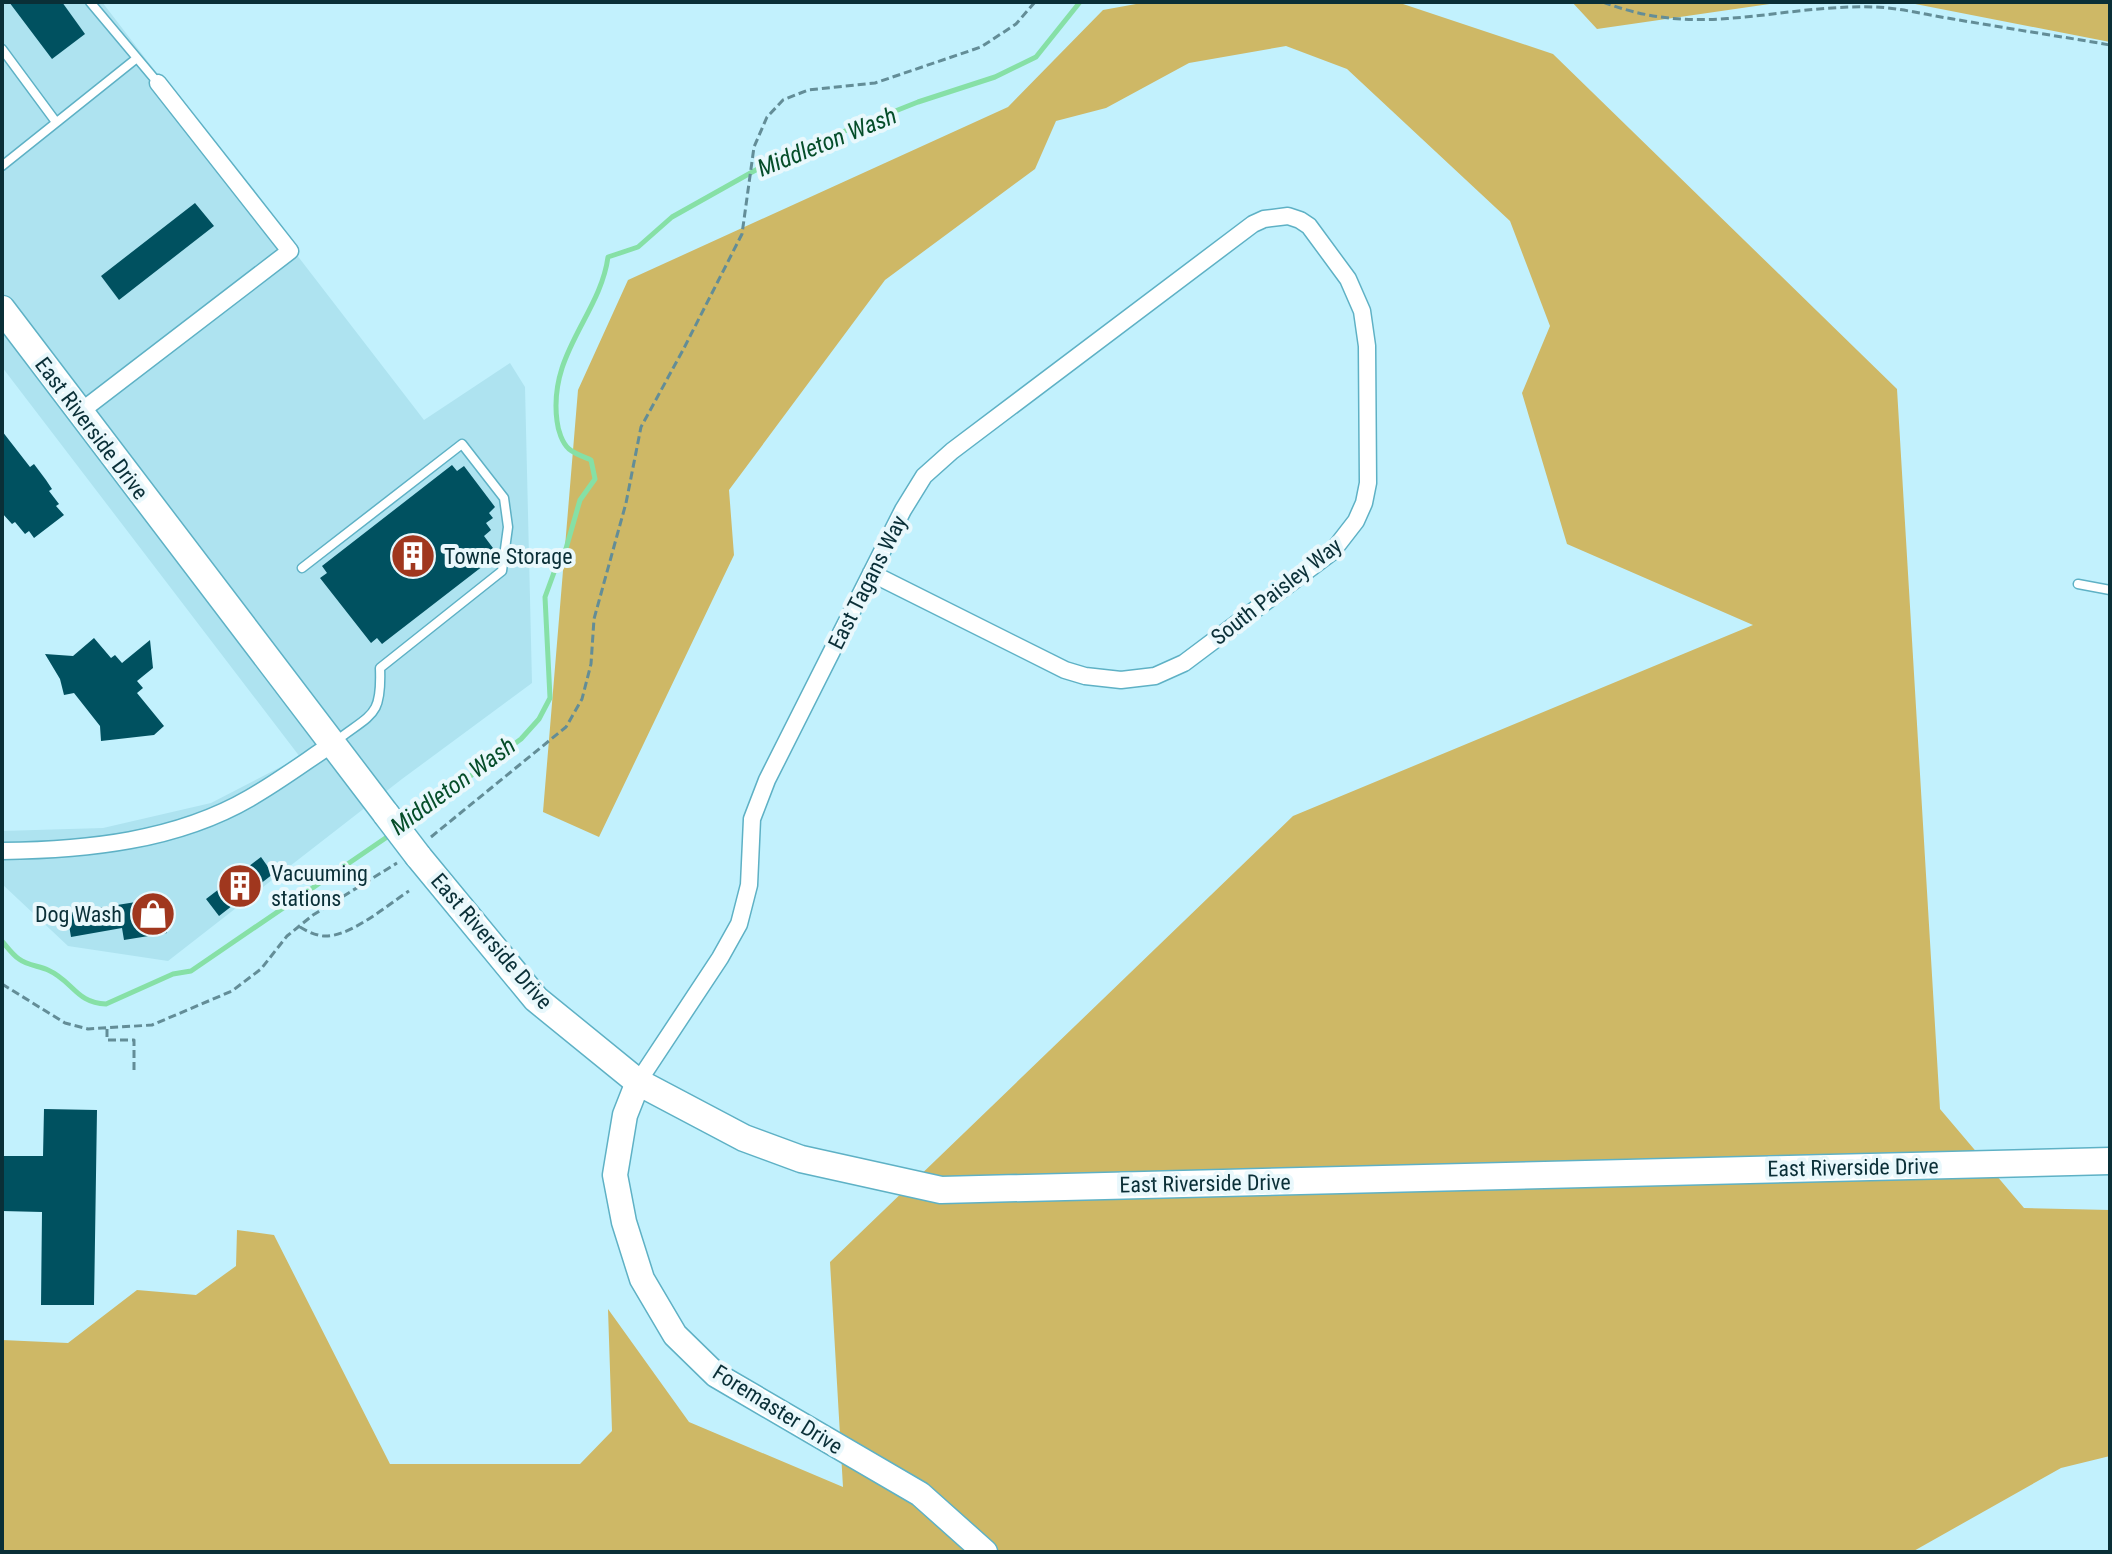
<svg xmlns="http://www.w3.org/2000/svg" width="2112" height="1554" viewBox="0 0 2112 1554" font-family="'Roboto Condensed',sans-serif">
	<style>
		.built { fill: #aee3f0 }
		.green { fill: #ceb866 }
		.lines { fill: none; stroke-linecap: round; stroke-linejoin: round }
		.stream { stroke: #86e0a6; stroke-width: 5 }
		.building { fill: #005160 }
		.lane-casing { stroke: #5eb1c5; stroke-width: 11 }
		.street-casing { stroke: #5eb1c5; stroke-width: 19 }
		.secondary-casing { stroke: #5eb1c5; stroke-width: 27 }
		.primary-casing { stroke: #5eb1c5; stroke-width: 29 }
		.path { stroke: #638d97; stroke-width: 3; stroke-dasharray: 8 4; stroke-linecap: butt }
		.lane { stroke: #fff; stroke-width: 8 }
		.street { stroke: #fff; stroke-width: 16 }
		.secondary { stroke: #fff; stroke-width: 24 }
		.primary { stroke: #fff; stroke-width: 26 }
		.primary-bridge-casing { stroke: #5eb1c5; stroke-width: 29; stroke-linecap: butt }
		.primary-bridge { stroke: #fff; stroke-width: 26 }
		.labels { text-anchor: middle; stroke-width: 8; stroke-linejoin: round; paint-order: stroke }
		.street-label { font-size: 22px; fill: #0a2f37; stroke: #e9f8fc }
		.poi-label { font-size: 22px; fill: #0a2f37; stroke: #e9f8fc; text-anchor: start }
		.water-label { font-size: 24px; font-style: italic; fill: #054d29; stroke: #e9f8fc }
	</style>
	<rect width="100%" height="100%" fill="#c2f1fd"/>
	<path class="built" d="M2,2H102L424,420L510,363L525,387L532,683L402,779L168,961L68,946L2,884V831L103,828L211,803L300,757L2,367Z"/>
	<path class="green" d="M1147,2H1397L1553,54L1897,389L1940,1109L2024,1208L2110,1210V1456L2061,1468L1912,1552H2V1340L68,1343L137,1290L196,1295L236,1266L237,1230L274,1235L390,1464H580L612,1431L608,1309L689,1422L843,1487L830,1262L1293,816L1753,625L1567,544L1522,393L1550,326L1510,221L1347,69L1286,46L1189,63L1106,108L1056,121L1035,169L885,280L729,490L734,555L599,837L543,812L578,390L628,280L1008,107L1103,10Z
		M1572,2H1784L1597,29Z
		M1905,2H2110V42Z"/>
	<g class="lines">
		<path class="stream" d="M405,824L521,739L539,719L550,698L545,597L556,567L565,552L580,500L595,479L591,460C584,457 575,454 569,449C562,443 558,430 557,421C548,353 600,315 608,257L638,247L672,217L777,158L918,102L995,77L1036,57L1080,2
			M2,941C7,947 13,955 19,959C27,965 39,966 48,970C73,981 76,1003 106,1004L173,974L191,971L390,835"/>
	</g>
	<path class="building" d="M9,2H62L85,34L52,59Z
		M195,203L214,226L119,300L101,276Z
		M2,431L30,467L34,464L46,480L52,489L49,491L59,504L56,506L64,515L34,538L29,531L25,534L15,522L12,524L2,513Z
		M452,465L457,471L464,466L495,507L489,513L493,518L486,523L491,530L484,536L493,548L487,553L492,559L382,644L377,638L371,643L320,578L327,573L322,566Z
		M94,638L111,658L115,655L122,663L150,640L153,668L137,681L143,688L137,693L164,726L154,735L101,741L100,726L74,693L64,695L60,679L45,654L73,656Z
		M261,857L273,874L219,916L206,899Z
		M161,898L167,933L124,940L122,928L71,937L67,913Z
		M44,1109L97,1110L94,1305H41L42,1212L2,1211V1156H43Z"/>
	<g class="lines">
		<g class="lane-casing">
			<path id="lane" d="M90,2L158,83
				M2,49L56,122
				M2,166L137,58
				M302,568L462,444L504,498L508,527L502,571L380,668C382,717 372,713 336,741
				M2078,584L2110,590"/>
		</g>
		<g class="street-casing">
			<path id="street" d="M80,412L290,251L158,83
				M2,851C86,850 176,841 250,798C278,782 305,762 332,744
				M638,1082L720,958L739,924L749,885L752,819L767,780L903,510L924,476L952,451L1253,224L1264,219L1288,216L1300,220L1309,226L1348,279L1362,311L1367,346L1368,483L1364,503L1356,521L1332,552L1184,663L1155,676L1121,680L1085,676L1065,670L871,573"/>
		</g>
		<g class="secondary-casing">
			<path id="secondary" d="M638,1082L625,1115L615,1175L624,1222L642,1279L675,1335L716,1375L920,1494L985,1552"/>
		</g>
		<g class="primary-casing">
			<path id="primary" d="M2,309L386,814
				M418,856L536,999L638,1082L744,1138L801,1159L941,1190L2110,1161"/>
		</g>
		<path class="path" d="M1603,2C1701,40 1776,4 1875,7C1900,8 1927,15 1953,19C2005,28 2058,36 2110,45
			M431,837L566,727L582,699L591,664L594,619L626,503L641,427L683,350L742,234L754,147L767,117L783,100L808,90L875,83L981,47L1016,24L1035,2
			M300,927C305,930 312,934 318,935C344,943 387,905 409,891
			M2,984L65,1023L88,1029L152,1025L232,991L261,969L287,936L313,915L397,863
			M107,1029V1040H134V1071"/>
		<use href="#lane" class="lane"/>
		<use href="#street" class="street"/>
		<use href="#secondary" class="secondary"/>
		<use href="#primary" class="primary"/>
		<g class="primary-bridge-casing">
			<path id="primary-bridge" d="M386,814L418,856"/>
		</g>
		<use href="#primary-bridge" class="primary-bridge"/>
	</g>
	<defs>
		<g id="building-disc" transform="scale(2.3)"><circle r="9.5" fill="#a0371e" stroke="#e9f8fc"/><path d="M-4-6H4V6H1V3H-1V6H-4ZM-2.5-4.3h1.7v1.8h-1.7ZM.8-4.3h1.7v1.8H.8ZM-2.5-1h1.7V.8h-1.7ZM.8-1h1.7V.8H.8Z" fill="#fff"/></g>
		<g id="shop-disc" transform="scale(2.3)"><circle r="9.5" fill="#a0371e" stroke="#e9f8fc"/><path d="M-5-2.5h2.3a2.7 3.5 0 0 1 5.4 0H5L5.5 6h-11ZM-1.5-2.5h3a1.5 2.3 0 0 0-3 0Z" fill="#fff"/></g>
	</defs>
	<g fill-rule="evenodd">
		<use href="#building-disc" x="413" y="556"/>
		<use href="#building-disc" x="240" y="886"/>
		<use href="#shop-disc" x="153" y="914"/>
	</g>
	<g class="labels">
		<g class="street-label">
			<text transform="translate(92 428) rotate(53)" y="8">East Riverside Drive</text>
			<text transform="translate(867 582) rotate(-63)" y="8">East Tagans Way</text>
			<text transform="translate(1276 591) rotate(-38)" y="8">South Paisley Way</text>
			<text transform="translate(492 941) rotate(49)" y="8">East Riverside Drive</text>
			<text transform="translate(1853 1167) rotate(-1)" y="8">East Riverside Drive</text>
			<text transform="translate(1205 1183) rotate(-1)" y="8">East Riverside Drive</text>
			<text transform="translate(778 1409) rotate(32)" y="8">Foremaster Drive</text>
		</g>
		<g class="poi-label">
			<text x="444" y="564">Towne Storage</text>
			<text x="271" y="881">Vacuuming<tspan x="271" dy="25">stations</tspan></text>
			<text x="122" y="922" text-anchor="end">Dog Wash</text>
		</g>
		<g class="water-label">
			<text transform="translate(827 142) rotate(-22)" y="8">Middleton Wash</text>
			<text transform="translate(453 786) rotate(-36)" y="8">Middleton Wash</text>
		</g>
	</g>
	<rect width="2112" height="1554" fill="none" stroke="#0a2f37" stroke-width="8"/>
</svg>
